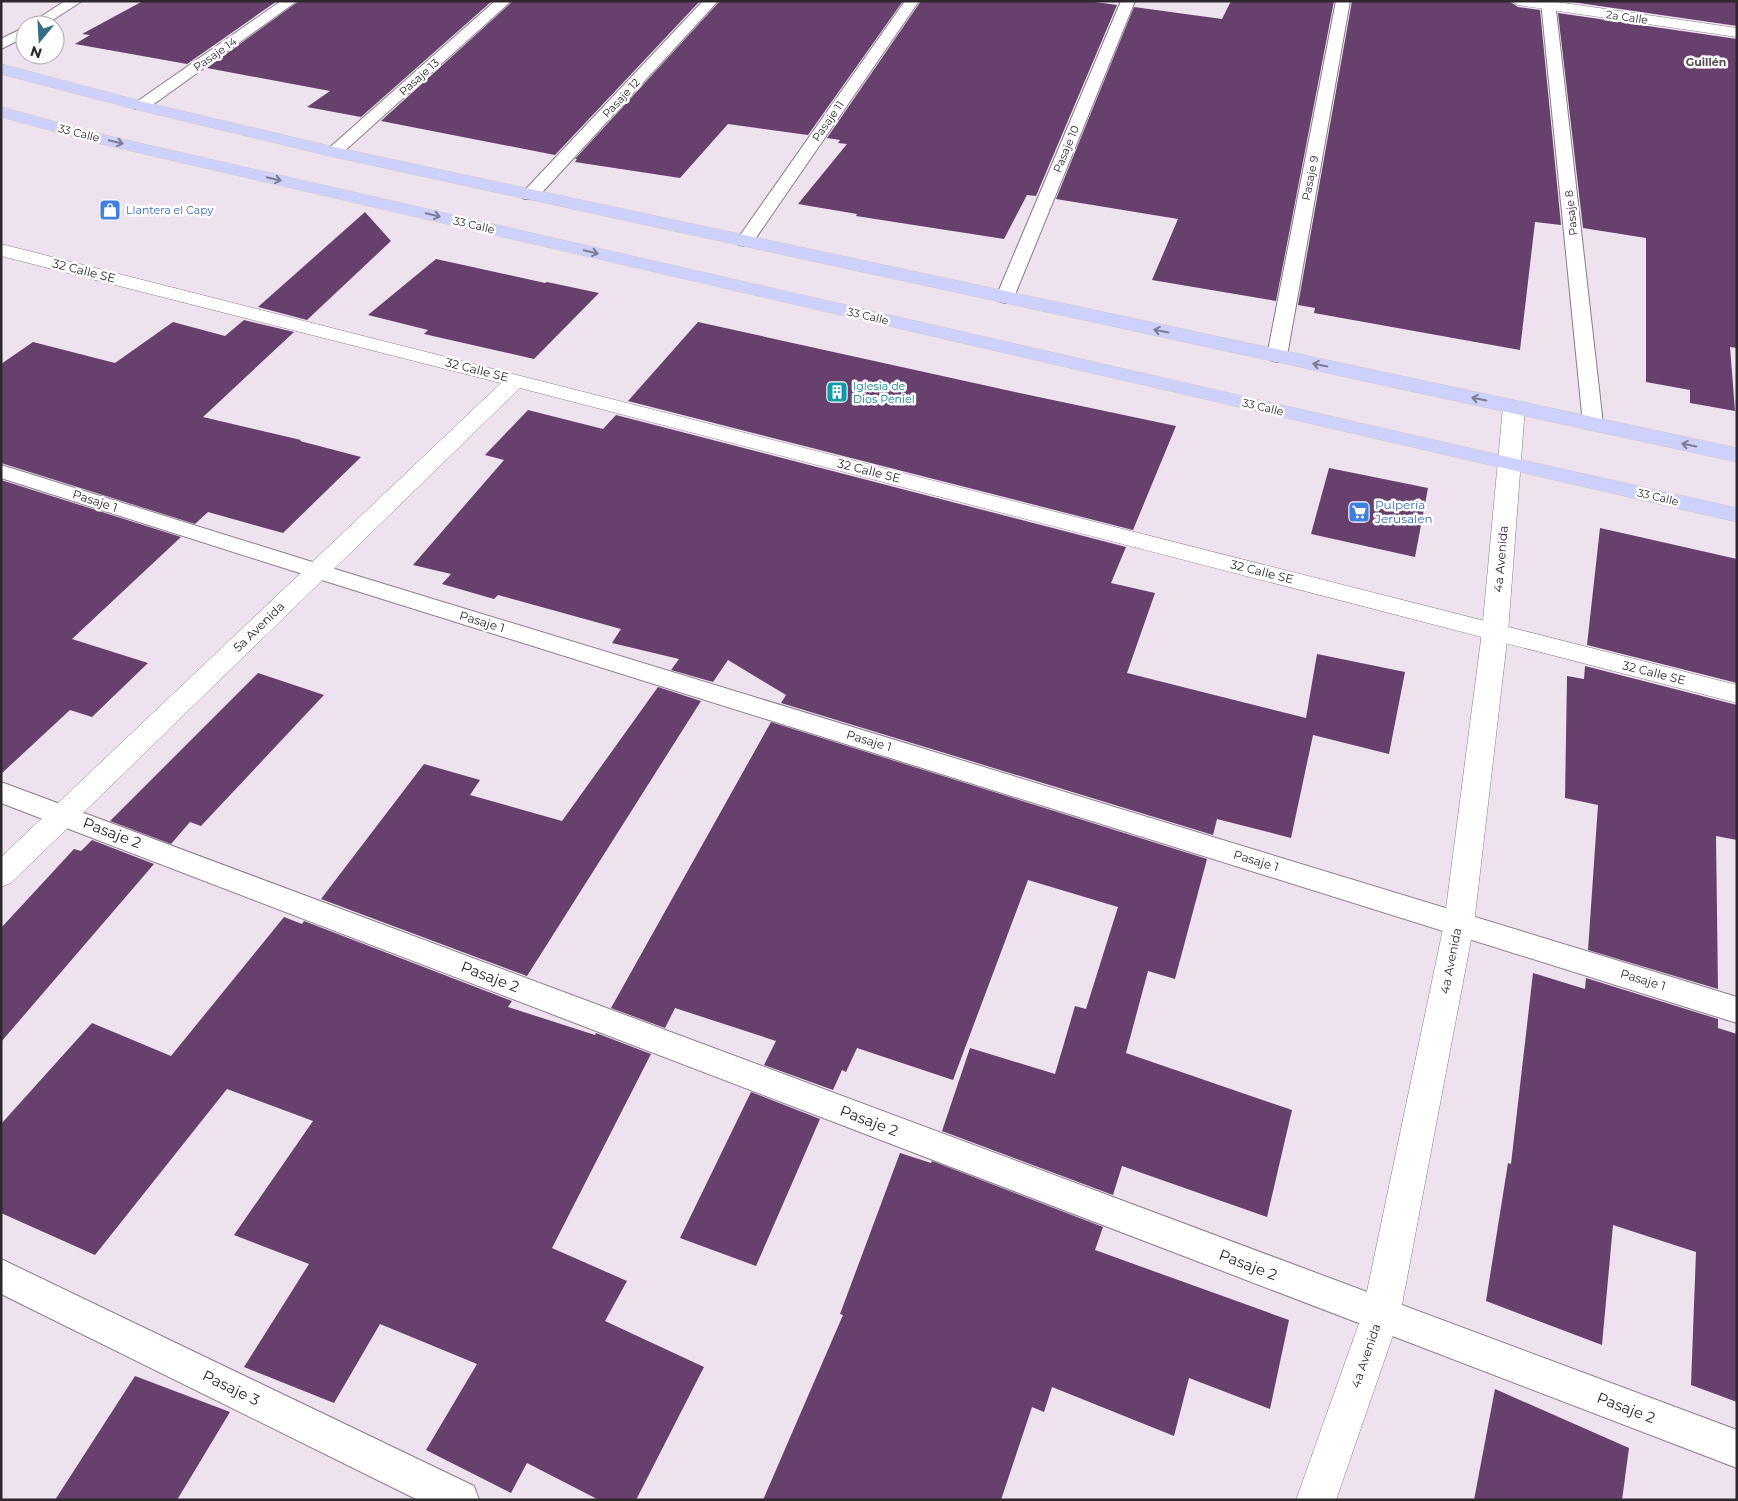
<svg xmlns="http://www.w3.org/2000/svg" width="1738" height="1501" viewBox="0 0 1738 1501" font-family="Montserrat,sans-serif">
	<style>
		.building { fill: #68406e }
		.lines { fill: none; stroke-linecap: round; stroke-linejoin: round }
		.lane-casing { stroke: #887e89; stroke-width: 2 }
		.street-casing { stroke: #887e89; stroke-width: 1 }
		.secondary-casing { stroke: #887e89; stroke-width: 1 }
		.primary-casing { stroke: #c8c7c8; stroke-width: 1 }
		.lane { fill: #fff; fill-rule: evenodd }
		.street { fill: #fff; fill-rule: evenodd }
		.secondary { fill: #fff; fill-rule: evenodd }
		.primary { fill: #cfd1fd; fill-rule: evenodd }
		.oneway { stroke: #7e7c94 }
		.labels { text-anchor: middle; stroke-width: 5; stroke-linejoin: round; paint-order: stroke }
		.far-street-label { font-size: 11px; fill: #2c282c; stroke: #fff }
		.far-neighbourhood-label { font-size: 11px; font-weight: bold; fill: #544b55; stroke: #fff }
		.far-shop-label { font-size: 11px; fill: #366cbe; stroke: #fff; text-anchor: start }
		.far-culture-label { font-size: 11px; fill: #0d838f; stroke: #fff; text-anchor: start }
		.street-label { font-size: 12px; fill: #2c282c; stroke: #fff }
		.shop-label { font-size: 12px; fill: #366cbe; stroke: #fff; text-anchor: start }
		.near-street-label { font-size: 15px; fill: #2c282c; stroke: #fff }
	</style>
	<rect width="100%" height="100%" fill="#ede2ee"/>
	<path class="building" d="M143,1H277L187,64L75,44L90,35L82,34Z
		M299,1H492L361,117L307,107L330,91L207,68Z
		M513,1H700L555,155L381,121Z
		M720,1H903L808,135L728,124L680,178L575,162L577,159H575Z
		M921,1H1088L1117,5L1036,196L1027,195L1004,239L856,216L857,214L798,204L847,144L838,143L840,140L827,138Z
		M1231,1H1334L1276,301L1152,280L1178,219L1056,199L1134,7L1222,19Z
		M1352,1H1509L1518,7L1540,10L1561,225L1535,222L1520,350L1314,313L1315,308L1298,305Z
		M1565,1H1737V26Z
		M1558,13L1737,39V348L1730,347L1735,411L1690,403V390L1646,382V238L1583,228Z
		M365,212L391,241L307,320L258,307Z
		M436,259L545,283L547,282L599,293L534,359L424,334L428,330L368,315Z
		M244,320L294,332L203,417L301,440L300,441L361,457L283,533L208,512L195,524L1,463V364L33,342L115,363L173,322L225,336Z
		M698,322L1015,392L1176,426L1133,530L628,401Z
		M528,410L603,429L616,415L1126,547L1111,583L1155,593L1127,673L1306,718L1317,654L1405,672L1389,754L1313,735L1291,838L1217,819L1213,835L781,703L786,695L728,660L713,682L671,670L679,659L612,643L621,629L498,595L494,599L442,584L451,574L413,565L504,460L485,455Z
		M1329,468L1428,488L1415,557L1311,534Z
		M1,480L181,537L72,639L148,663L92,717L70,710L1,774Z
		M1600,528L1737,559V683L1587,645Z
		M1585,666L1737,705V840L1716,836L1718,989L1588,950L1598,805L1565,798L1567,676L1584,679Z
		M258,673L324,695L201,826L190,822L171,844L110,821Z
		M658,687L701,701L527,976L321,899L424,764L480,780L470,795L562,821Z
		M771,722L1207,859L1175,979L1148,971L1126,1053L1292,1110L1267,1217L1122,1166L1113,1195L942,1131L970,1048L1055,1074L1075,1006L1086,1009L1118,907L1028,880L953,1080L857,1048L846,1072L842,1070L833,1090L764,1065L776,1041L675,1008L665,1028L611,1008Z
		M92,840L154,864L1,1042V928L74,849L81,851Z
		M284,917L302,924L304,921L512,1001L508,1007L595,1035L596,1033L651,1054L552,1248L627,1281L605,1321L704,1367L636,1500H599L527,1463L511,1493L426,1450L477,1364L380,1324L334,1403L244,1367L309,1264L234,1235L313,1121L227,1089L95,1255L1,1213V1124L92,1023L171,1056Z
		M1533,973L1585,989L1586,978L1718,1019V1028L1737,1034V1402L1691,1385L1696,1252L1613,1225L1602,1345L1486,1301L1508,1163L1511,1164Z
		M751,1092L820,1119L756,1266L680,1238Z
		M900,1153L931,1163L932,1161L1103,1227L1095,1250L1289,1320L1270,1409L1189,1378L1174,1436L1052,1387L1044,1412L1032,1407L1001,1500H763L843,1315L840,1314Z
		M135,1376L230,1412L177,1500H55Z
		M1495,1389L1629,1448L1622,1500H1474Z"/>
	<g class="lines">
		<g class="lane-casing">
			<path id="lane" d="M65,1H82L45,25H28Z
				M281,1H297L147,109H135L133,106L135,103Z
				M495,1H511L340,155H328L326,152L328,149Z
				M703,1H718L536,199H524L521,195L524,191Z
				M905,1H919L751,245L745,246L739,245L736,241Z
				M1121,1H1135L1014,297L1012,301L1005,303L998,301L996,297Z
				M1336,1H1350L1287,356L1284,360L1277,362L1270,360L1267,356Z
				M1541,1H1555L1603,424L1600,428L1593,430L1586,428L1583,424Z
				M25,27V37L1,49V39Z
				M1,465L325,566L1737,997V1023L309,576L1,478Z
				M1,782L1737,1430V1468L1,803Z
				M1,1259L474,1486L479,1500H418L1,1294Z"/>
		</g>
		<g class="street-casing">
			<path id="street" d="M1511,1H1550L1737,28V37L1518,5Z
				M1,244L1737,685V703L520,388L11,883L1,887V857L501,383L1,256Z"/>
		</g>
		<g class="secondary-casing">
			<path id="secondary" d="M1514,401L1522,402L1525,407L1508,632L1474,924L1400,1315L1336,1500H1296L1362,1315L1444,924L1482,632L1503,407L1506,402Z"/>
		</g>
		<g class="primary-casing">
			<path id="primary" d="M1,64L144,102L334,147L1737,448V462L334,157L135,109L1,74Z
				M1,107L100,134L1508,457L1737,508V522L97,143L1,117Z"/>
		</g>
		<use href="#lane" class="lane"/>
		<use href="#street" class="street"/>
		<use href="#secondary" class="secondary"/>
		<use href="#primary" class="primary"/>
	</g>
	<defs><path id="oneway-shaft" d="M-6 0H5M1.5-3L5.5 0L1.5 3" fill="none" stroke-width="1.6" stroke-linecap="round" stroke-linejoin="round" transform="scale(1.25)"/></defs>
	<g class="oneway">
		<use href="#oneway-shaft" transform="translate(116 142) rotate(13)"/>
		<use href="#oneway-shaft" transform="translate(274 179) rotate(13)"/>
		<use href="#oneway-shaft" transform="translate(433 215) rotate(13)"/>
		<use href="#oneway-shaft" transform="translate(591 252) rotate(13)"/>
		<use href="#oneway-shaft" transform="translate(1161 331) rotate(-168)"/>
		<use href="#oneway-shaft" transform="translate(1320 365) rotate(-168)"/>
		<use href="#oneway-shaft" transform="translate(1479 399) rotate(-168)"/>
		<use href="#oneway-shaft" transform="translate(1689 445) rotate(-168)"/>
	</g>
	<defs>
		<g id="shop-square" transform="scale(1.125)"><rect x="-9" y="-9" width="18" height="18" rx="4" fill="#3f7fe0" stroke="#fff"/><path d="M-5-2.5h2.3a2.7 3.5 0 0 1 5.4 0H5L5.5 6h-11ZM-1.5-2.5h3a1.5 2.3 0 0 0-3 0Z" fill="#fff"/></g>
		<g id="building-square" transform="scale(1.125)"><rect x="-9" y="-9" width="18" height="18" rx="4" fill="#0f9aa8" stroke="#fff"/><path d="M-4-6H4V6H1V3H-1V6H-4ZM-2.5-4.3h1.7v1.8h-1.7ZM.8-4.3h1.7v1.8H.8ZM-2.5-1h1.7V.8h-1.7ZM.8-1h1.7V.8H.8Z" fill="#fff"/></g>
		<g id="supermarket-square" transform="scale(1.125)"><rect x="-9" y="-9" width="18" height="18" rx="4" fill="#3f7fe0" stroke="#fff"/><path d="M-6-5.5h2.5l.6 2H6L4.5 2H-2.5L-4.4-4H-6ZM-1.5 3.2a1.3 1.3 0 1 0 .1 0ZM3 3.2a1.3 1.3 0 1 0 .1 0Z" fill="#fff"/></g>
	</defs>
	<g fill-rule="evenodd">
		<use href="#shop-square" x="110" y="210"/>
		<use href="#building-square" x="837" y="392"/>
		<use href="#supermarket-square" x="1359" y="512"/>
	</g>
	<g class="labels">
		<g class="far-street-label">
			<text transform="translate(1627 17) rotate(8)" y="4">2a Calle</text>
			<text transform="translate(215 54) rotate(-35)" y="4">Pasaje 14</text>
			<text transform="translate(419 77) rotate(-42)" y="4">Pasaje 13</text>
			<text transform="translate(621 98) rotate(-47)" y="4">Pasaje 12</text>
			<text transform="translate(828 121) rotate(-55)" y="4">Pasaje 11</text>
			<text transform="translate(79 133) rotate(14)" y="4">33 Calle</text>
			<text transform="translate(1066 149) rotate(-67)" y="4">Pasaje 10</text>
			<text transform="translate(1310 178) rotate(-79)" y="4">Pasaje 9</text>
			<text transform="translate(1571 213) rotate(-96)" y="4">Pasaje 8</text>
			<text transform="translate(474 225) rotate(13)" y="4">33 Calle</text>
			<text transform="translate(868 316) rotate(13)" y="4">33 Calle</text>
			<text transform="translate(1263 407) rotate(13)" y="4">33 Calle</text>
			<text transform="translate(1658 497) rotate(13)" y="4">33 Calle</text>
		</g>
		<g class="far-neighbourhood-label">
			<text x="1706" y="66">Guillén</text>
		</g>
		<g class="far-shop-label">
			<text x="126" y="214">Llantera el Capy</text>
		</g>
		<g class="far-culture-label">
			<text x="853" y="390">Iglesia de<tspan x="853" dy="13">Dios Peniel</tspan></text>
		</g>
		<g class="street-label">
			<text transform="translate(84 271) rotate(14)" y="4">32 Calle SE</text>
			<text transform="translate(477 370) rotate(14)" y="4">32 Calle SE</text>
			<text transform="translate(869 471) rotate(14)" y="4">32 Calle SE</text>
			<text transform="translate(95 501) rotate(18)" y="4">Pasaje 1</text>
			<text transform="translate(1501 559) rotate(-85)" y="4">4a Avenida</text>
			<text transform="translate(1262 572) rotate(14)" y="4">32 Calle SE</text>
			<text transform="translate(482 622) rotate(17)" y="4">Pasaje 1</text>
			<text transform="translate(259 627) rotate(-44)" y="4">5a Avenida</text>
			<text transform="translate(1654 673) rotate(14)" y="4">32 Calle SE</text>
			<text transform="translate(869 741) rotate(17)" y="4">Pasaje 1</text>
			<text transform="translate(1256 861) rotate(17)" y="4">Pasaje 1</text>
			<text transform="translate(1451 961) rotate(-79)" y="4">4a Avenida</text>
			<text transform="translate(1643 980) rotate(17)" y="4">Pasaje 1</text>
			<text transform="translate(1366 1356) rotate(-71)" y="4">4a Avenida</text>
		</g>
		<g class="shop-label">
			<text x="1375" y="509">Pulpería<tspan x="1375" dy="14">Jerusalen</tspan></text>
		</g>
		<g class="near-street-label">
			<text transform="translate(112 833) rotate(21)" y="5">Pasaje 2</text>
			<text transform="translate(490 977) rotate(21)" y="5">Pasaje 2</text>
			<text transform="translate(869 1121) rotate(21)" y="5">Pasaje 2</text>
			<text transform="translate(1248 1265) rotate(21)" y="5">Pasaje 2</text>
			<text transform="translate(231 1388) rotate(26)" y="5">Pasaje 3</text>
			<text transform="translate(1626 1408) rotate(21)" y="5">Pasaje 2</text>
		</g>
	</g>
	<rect width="1738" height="1501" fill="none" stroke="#2c282c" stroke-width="5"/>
	<g transform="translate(40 40) rotate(198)"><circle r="24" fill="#ffffff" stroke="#aba9ab"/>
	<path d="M0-4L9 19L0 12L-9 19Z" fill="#356d87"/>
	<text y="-8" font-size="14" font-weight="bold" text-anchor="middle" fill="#2c282c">N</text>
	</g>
</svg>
